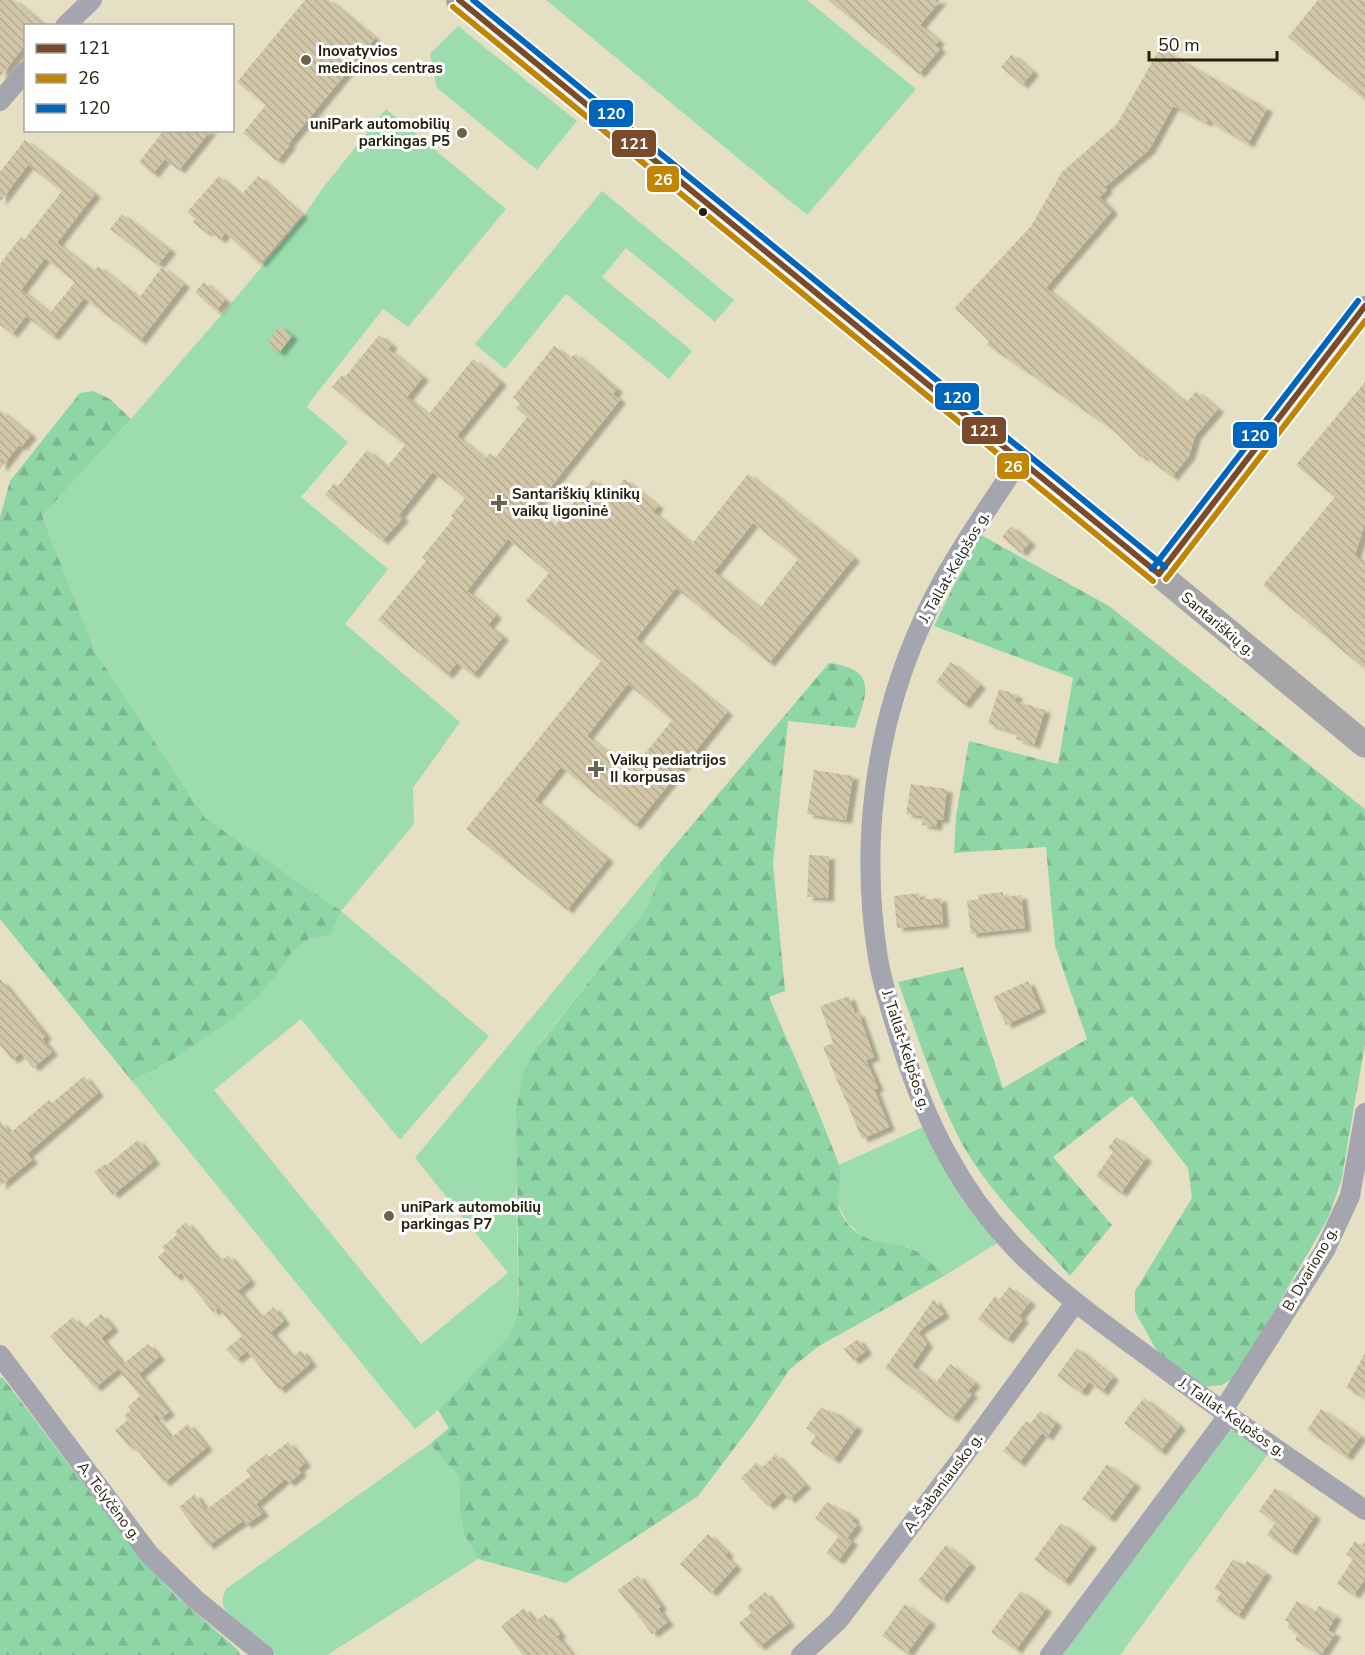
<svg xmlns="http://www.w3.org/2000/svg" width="1365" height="1655" viewBox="0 0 1365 1655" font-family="'Nunito Sans',sans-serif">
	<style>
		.grass { fill: #9cdcae }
		.forest { fill: url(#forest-firs) }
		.building { fill: url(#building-back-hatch); fill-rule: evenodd; filter: url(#shadow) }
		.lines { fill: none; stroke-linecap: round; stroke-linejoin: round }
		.minor { stroke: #a4a5ae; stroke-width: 20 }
		.major { stroke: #a6a5a7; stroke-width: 26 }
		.bus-1-casing { stroke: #fff; stroke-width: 10 }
		.bus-2-casing { stroke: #fff; stroke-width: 10 }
		.bus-3-casing { stroke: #fff; stroke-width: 10 }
		.bus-1 { stroke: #7a4b2a; stroke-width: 6 }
		.bus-2 { stroke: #c28503; stroke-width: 6 }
		.bus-3 { stroke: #0065bd; stroke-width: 6 }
		.poi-dot { fill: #68644d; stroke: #fff; stroke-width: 2 }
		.bus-dot { fill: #25210d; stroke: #fff; stroke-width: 2 }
		.labels { text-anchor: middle; stroke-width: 6; stroke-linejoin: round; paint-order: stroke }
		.poi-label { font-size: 15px; font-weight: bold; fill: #25210d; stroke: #fff; text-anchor: start }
		.street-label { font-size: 15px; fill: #25210d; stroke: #fff }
		.line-badge { stroke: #fff; stroke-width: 2 }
		.badge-label { font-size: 16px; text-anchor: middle; font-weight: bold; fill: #fff }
	</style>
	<defs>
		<pattern id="forest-firs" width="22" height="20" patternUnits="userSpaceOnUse" patternTransform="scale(1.5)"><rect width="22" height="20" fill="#8fd6a6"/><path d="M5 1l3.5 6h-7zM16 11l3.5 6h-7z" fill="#7bb78e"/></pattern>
		<pattern id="building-back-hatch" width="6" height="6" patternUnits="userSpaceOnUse" patternTransform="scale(1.5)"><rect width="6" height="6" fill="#d2c6a9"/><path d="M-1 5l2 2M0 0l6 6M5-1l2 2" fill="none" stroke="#b4aa90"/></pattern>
		<filter id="shadow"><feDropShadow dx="6" dy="3.5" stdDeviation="1.5" flood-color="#0004"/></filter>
	</defs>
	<rect width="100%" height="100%" fill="#e5e0c3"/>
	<path class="grass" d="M546,0H807L916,89L807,215Z
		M458,26L577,121L537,170L437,88L430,54Z
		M386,109L506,209L408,327L383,309L313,398L307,407L348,442L301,497L388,569L345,624L460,722L413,788L414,824L341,911L489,1036L400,1140L301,1019L214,1090L421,1344L508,1273L415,1158L660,863L661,873L648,907L539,1044L516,1193L519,1311L511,1335L438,1410L415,1429L132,1081L174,1059L230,1021L280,970L291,952L310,938L330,934L340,911L205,818L96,653L42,516L131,419L229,306L303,217L322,189Z
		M602,191L734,300L715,322L626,248L602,277L692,351L669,379L566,294L505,369L475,344Z
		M923,1127L999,1242L944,1276L926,1257L908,1247L887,1245L864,1238L847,1222L837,1202L839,1165Z
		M1228,1430L1237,1432L1268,1454L1120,1655H1058Z
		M430,1444L459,1477L460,1515L464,1534L478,1559L327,1655H276L226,1611C221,1603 222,1598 226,1589Z"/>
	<path class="forest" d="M93,391L110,399L131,419L42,516L96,653L205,818L341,911L330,935L310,938L292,952L280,970L260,995L230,1021L174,1059L132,1081L0,919V517L10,481L80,393Z
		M981,535L1109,606L1365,809V1044L1341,1182L1328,1218L1237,1376L1222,1385L1204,1387L1161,1358L1135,1312V1291L1192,1198L1188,1168L1132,1096L1053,1157L1112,1225L1070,1276C1032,1232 985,1189 958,1136C933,1087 917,1033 898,982L963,967L1003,1088L1087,1039L1055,946L1046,847L954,853L956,816L969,741L1058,764L1073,678L934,626L952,589Z
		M829,663C878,669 867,694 855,728L788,721L773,863L785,991L769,997C792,1052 817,1106 838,1162C846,1182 828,1200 847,1223C867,1247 885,1239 909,1248C924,1253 933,1264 944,1276L819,1346L790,1369L754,1422L698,1496L566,1583L478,1559L464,1534L460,1515L459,1477L430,1444L449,1428L438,1410L510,1335L519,1311L516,1110L524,1070L539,1045L648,907L661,873L660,863Z
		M0,1378H3L138,1555L173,1593L238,1650L240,1655H0Z"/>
	<path class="building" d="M0,0H14L46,26H26V44L0,77Z
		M305,0H329L375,38L288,144L290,145L277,161L243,133L266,105L237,82Z
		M828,0H941L920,25L939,41L935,45L940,49L919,74Z
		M1318,0H1365V100L1288,37Z
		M1160,48L1267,109L1248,144L1207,120L1206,123L1173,106L1149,150L1105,187L1107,190L1099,197L1112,211L1046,288L1186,403L1196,391L1218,409L1195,436L1189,456L1172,477L1144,455L1142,458L1112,429L987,345L989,341L955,308L1031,226L1062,172L1117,124Z
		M1012,54L1033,72L1022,85L1001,67Z
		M164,130H211L179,170L165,159L153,174L139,162Z
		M25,140L95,194L57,243L94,272L98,266L139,298L162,267L184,284L140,341L84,298L53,337L26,316L12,334L0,325V264L21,237L24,240L62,191L28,165L0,202V172ZM45,258L75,282L50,313L21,290Z
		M219,176L241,195L258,176L302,215L260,264L225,233L220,240L208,230L206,233L193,222L196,219L187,212Z
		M122,214L170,250L158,265L110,229Z
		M204,282L225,300L216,311L195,292Z
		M279,326L292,336L279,353L267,343Z
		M379,335L392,345L388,349L423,377L407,397L428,415L473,359L501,382L457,436L485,459L489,453L495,458L527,417L516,408L520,403L513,397L554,346L570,359L575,354L617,389L613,394L620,400L534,508L554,527L593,479L612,494L624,479L658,506L653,512L692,544L748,474L854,558L769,663L676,588L636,639L727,712L635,826L561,767L535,800L608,859L567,910L466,829L601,661L526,601L549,573L508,539L467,591L496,615L488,625L503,637L473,675L457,663L447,675L378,620L426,561L422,557L454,518L451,516L465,498L433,472L399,515L403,518L382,541L325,495L334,483L338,486L367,450L387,467L405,445L332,387L342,375L345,377ZM753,523L798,559L760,608L714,572ZM628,684L672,720L631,771L587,736Z
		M1365,382V523L1355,555L1365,563V669L1263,585L1335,497L1296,465Z
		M0,410L31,435L21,447L19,445L0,469Z
		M1011,526L1030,542L1021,553L1002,537Z
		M951,662L980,685L964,705L936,682Z
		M999,689L1017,695L1015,701L1045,710L1034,745L1016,739L1018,733L988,724Z
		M814,770L853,776L846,820L807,814Z
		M911,784L947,789L943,820L937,819L936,827L922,825L923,816L906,814Z
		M809,855L829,856L828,898L807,897Z
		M1003,892V897L1021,895L1025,928L971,934L967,901L979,899L978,895Z
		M919,893L920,900L941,898L943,924L897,928L894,896Z
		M0,979L46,1036L42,1039L52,1052L33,1068L21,1053L12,1060L0,1045Z
		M1028,981L1040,1009L1006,1025L993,997Z
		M849,996L855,1014L858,1012L874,1057L866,1060L878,1088L874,1089L889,1127L862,1139L823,1047L833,1043L820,1006Z
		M84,1076L98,1093L27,1154L32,1160L0,1186V1121L10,1133L49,1100L52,1103Z
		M1116,1137L1146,1158L1121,1193L1096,1176L1113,1152L1108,1148Z
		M138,1140L154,1161L113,1195L94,1172L105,1164L107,1165Z
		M186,1222L220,1262L228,1255L250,1281L238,1291L261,1318L273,1307L284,1321L271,1332L292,1357L301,1350L311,1363L279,1390L247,1351L236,1360L226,1349L242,1336L218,1308L213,1312L181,1273L175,1277L158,1257L165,1251L162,1247L177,1235L175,1232Z
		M1009,1287L1030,1302L1019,1316L1023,1319L1007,1340L978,1319L995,1296L1000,1299Z
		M934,1299L944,1314L918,1331L927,1344L912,1366L936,1383L950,1364L975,1383L968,1391L972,1394L952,1419L924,1398L925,1397L885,1368Z
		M101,1314L113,1328L101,1338L123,1364L148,1344L159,1357L139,1374L169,1412L160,1419L156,1414L153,1416L171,1438L188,1424L207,1447L164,1483L132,1444L129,1447L115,1430L128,1420L124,1416L131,1410L128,1406L140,1396L118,1369L95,1388L50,1336L73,1317L83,1329Z
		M858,1339L866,1351L853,1361L844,1349Z
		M1077,1348L1113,1377L1102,1392L1089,1382L1081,1393L1057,1376Z
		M1365,1353V1398L1346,1388Z
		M1144,1398L1180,1426L1160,1452L1124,1423Z
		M821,1407L831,1414L833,1411L857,1427L834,1460L810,1444L816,1435L806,1428Z
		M1321,1409L1361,1436L1346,1457L1307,1430Z
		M1040,1411L1056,1423L1047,1437L1042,1433L1019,1463L1003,1451L1026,1421L1030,1424Z
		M288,1442L305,1463L298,1469L301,1473L289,1483L285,1479L256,1504L263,1513L246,1525L243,1521L208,1546L179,1507L195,1494L206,1510L251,1476L246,1470L266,1454L269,1457Z
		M776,1454L805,1485L789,1500L783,1492L768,1506L741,1478L757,1462L762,1468Z
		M1107,1464L1135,1484L1109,1519L1082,1499Z
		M1275,1488L1315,1516L1291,1552L1267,1535L1275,1523L1259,1511Z
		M827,1502L839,1511L841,1508L854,1518L852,1521L857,1525L847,1538L852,1542L838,1561L826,1553L839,1536L815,1518Z
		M1061,1523L1091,1545L1064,1582L1034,1560Z
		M708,1534L728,1553L725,1556L736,1566L711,1593L680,1564Z
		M1355,1541L1362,1546L1365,1541V1579L1354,1595L1337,1584L1353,1559L1346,1554Z
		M946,1545L970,1564L942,1600L918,1581Z
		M1233,1559L1244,1566L1247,1561L1266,1573L1238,1616L1216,1601L1221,1593L1214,1589Z
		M638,1575L661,1606L658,1609L668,1622L652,1634L618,1590Z
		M1021,1591L1046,1609L1016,1650L991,1632Z
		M765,1592L789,1623L759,1647L739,1623L751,1613L747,1607Z
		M1297,1601L1315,1612L1319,1606L1336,1616L1328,1630L1335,1634L1321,1655L1295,1640L1298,1634L1287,1627L1290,1623L1285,1620Z
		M905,1604L930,1622L907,1653L882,1636Z
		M524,1608L535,1622L545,1614L560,1634L557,1636L572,1655H523L501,1626Z"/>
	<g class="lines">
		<path class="minor" d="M65,26L92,0
			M0,101L26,71
			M1020,459C985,514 946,566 920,627C874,730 860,847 878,958C883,988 893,1018 902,1046C926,1122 960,1191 1016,1249C1054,1288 1098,1320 1142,1352C1215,1407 1290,1459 1365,1510
			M1159,574L1365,306
			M0,1355L149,1554L195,1599L264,1655
			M1222,1412L1325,1250L1350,1196L1365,1113
			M801,1655L838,1621L959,1462L1075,1303
			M1050,1655L1228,1416"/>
		<path class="major" d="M459,0L1020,459L1365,745"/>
		<g class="bus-1-casing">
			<path id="bus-1" d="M459,0L1159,574
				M1159,574L1365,306"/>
		</g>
		<g class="bus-2-casing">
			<path id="bus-2" d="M453,7L1153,581
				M1166,579L1365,321"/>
		</g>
		<g class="bus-3-casing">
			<path id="bus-3" d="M473,0L1165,567
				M1152,569L1358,301"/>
		</g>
		<use href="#bus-1" class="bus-1"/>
		<use href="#bus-2" class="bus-2"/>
		<use href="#bus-3" class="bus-3"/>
	</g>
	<g class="poi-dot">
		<circle cx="306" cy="60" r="6"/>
		<circle cx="462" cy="133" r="6"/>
		<path d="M496 494h6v6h6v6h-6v6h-6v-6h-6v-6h6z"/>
		<path d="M593 760h6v6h6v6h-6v6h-6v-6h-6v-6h6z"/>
		<circle cx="389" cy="1216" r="6"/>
	</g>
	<circle class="bus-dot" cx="703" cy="212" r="5"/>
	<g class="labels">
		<g class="poi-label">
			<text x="318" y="56">Inovatyvios<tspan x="318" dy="17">medicinos centras</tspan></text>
			<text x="450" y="129" text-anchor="end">uniPark automobilių<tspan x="450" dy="17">parkingas P5</tspan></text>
			<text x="512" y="499">Santariškių klinikų<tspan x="512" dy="17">vaikų ligoninė</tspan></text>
			<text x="610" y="765">Vaikų pediatrijos<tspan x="610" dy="17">II korpusas</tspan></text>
			<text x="401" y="1212">uniPark automobilių<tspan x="401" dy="17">parkingas P7</tspan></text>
		</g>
		<g class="street-label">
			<text transform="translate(954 567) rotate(-60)" y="5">J. Tallat-Kelpšos g.</text>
			<text transform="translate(1218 624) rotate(40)" y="5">Santariškių g.</text>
			<text transform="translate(906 1050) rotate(72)" y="5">J. Tallat-Kelpšos g.</text>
			<text transform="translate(1310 1269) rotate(-60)" y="5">B. Dvariono g.</text>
			<text transform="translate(1232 1417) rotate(35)" y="5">J. Tallat-Kelpšos g.</text>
			<text transform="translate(943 1483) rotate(-53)" y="5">A. Šabaniausko g.</text>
			<text transform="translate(109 1501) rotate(53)" y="5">A. Telyčėno g.</text>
		</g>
	</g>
	<g class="line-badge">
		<rect x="588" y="99" width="46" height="29" rx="6" fill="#0065bd"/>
		<rect x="611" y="129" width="46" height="29" rx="6" fill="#7a4b2a"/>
		<rect x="646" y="165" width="34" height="28" rx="6" fill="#c28503"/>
		<rect x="934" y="382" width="46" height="29" rx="6" fill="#0065bd"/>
		<rect x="961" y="416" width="46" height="29" rx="6" fill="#7a4b2a"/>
		<rect x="1232" y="421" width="46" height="28" rx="6" fill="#0065bd"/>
		<rect x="996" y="452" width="34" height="28" rx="6" fill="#c28503"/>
	</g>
	<g class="badge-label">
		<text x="611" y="119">120</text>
		<text x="634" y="149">121</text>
		<text x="663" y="185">26</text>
		<text x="957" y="403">120</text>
		<text x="984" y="436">121</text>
		<text x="1255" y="441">120</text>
		<text x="1013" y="472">26</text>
	</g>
	<rect x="24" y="24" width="210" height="108" fill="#ffffff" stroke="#a8a69e" stroke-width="1.5"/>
	<rect x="36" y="44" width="30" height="9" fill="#7a4b2a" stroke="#a8a69e" stroke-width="1.5"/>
	<text x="78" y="54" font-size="18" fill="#25210d">121</text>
	<rect x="36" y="74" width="30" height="9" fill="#c28503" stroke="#a8a69e" stroke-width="1.5"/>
	<text x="78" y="84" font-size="18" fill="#25210d">26</text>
	<rect x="36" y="104" width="30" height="9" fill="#0065bd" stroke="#a8a69e" stroke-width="1.5"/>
	<text x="78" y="114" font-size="18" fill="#25210d">120</text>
	<path d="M1149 51v9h128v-9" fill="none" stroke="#25210d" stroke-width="3"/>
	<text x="1158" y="51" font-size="18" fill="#25210d" stroke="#ffffff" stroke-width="4.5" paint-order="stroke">50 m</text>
</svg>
